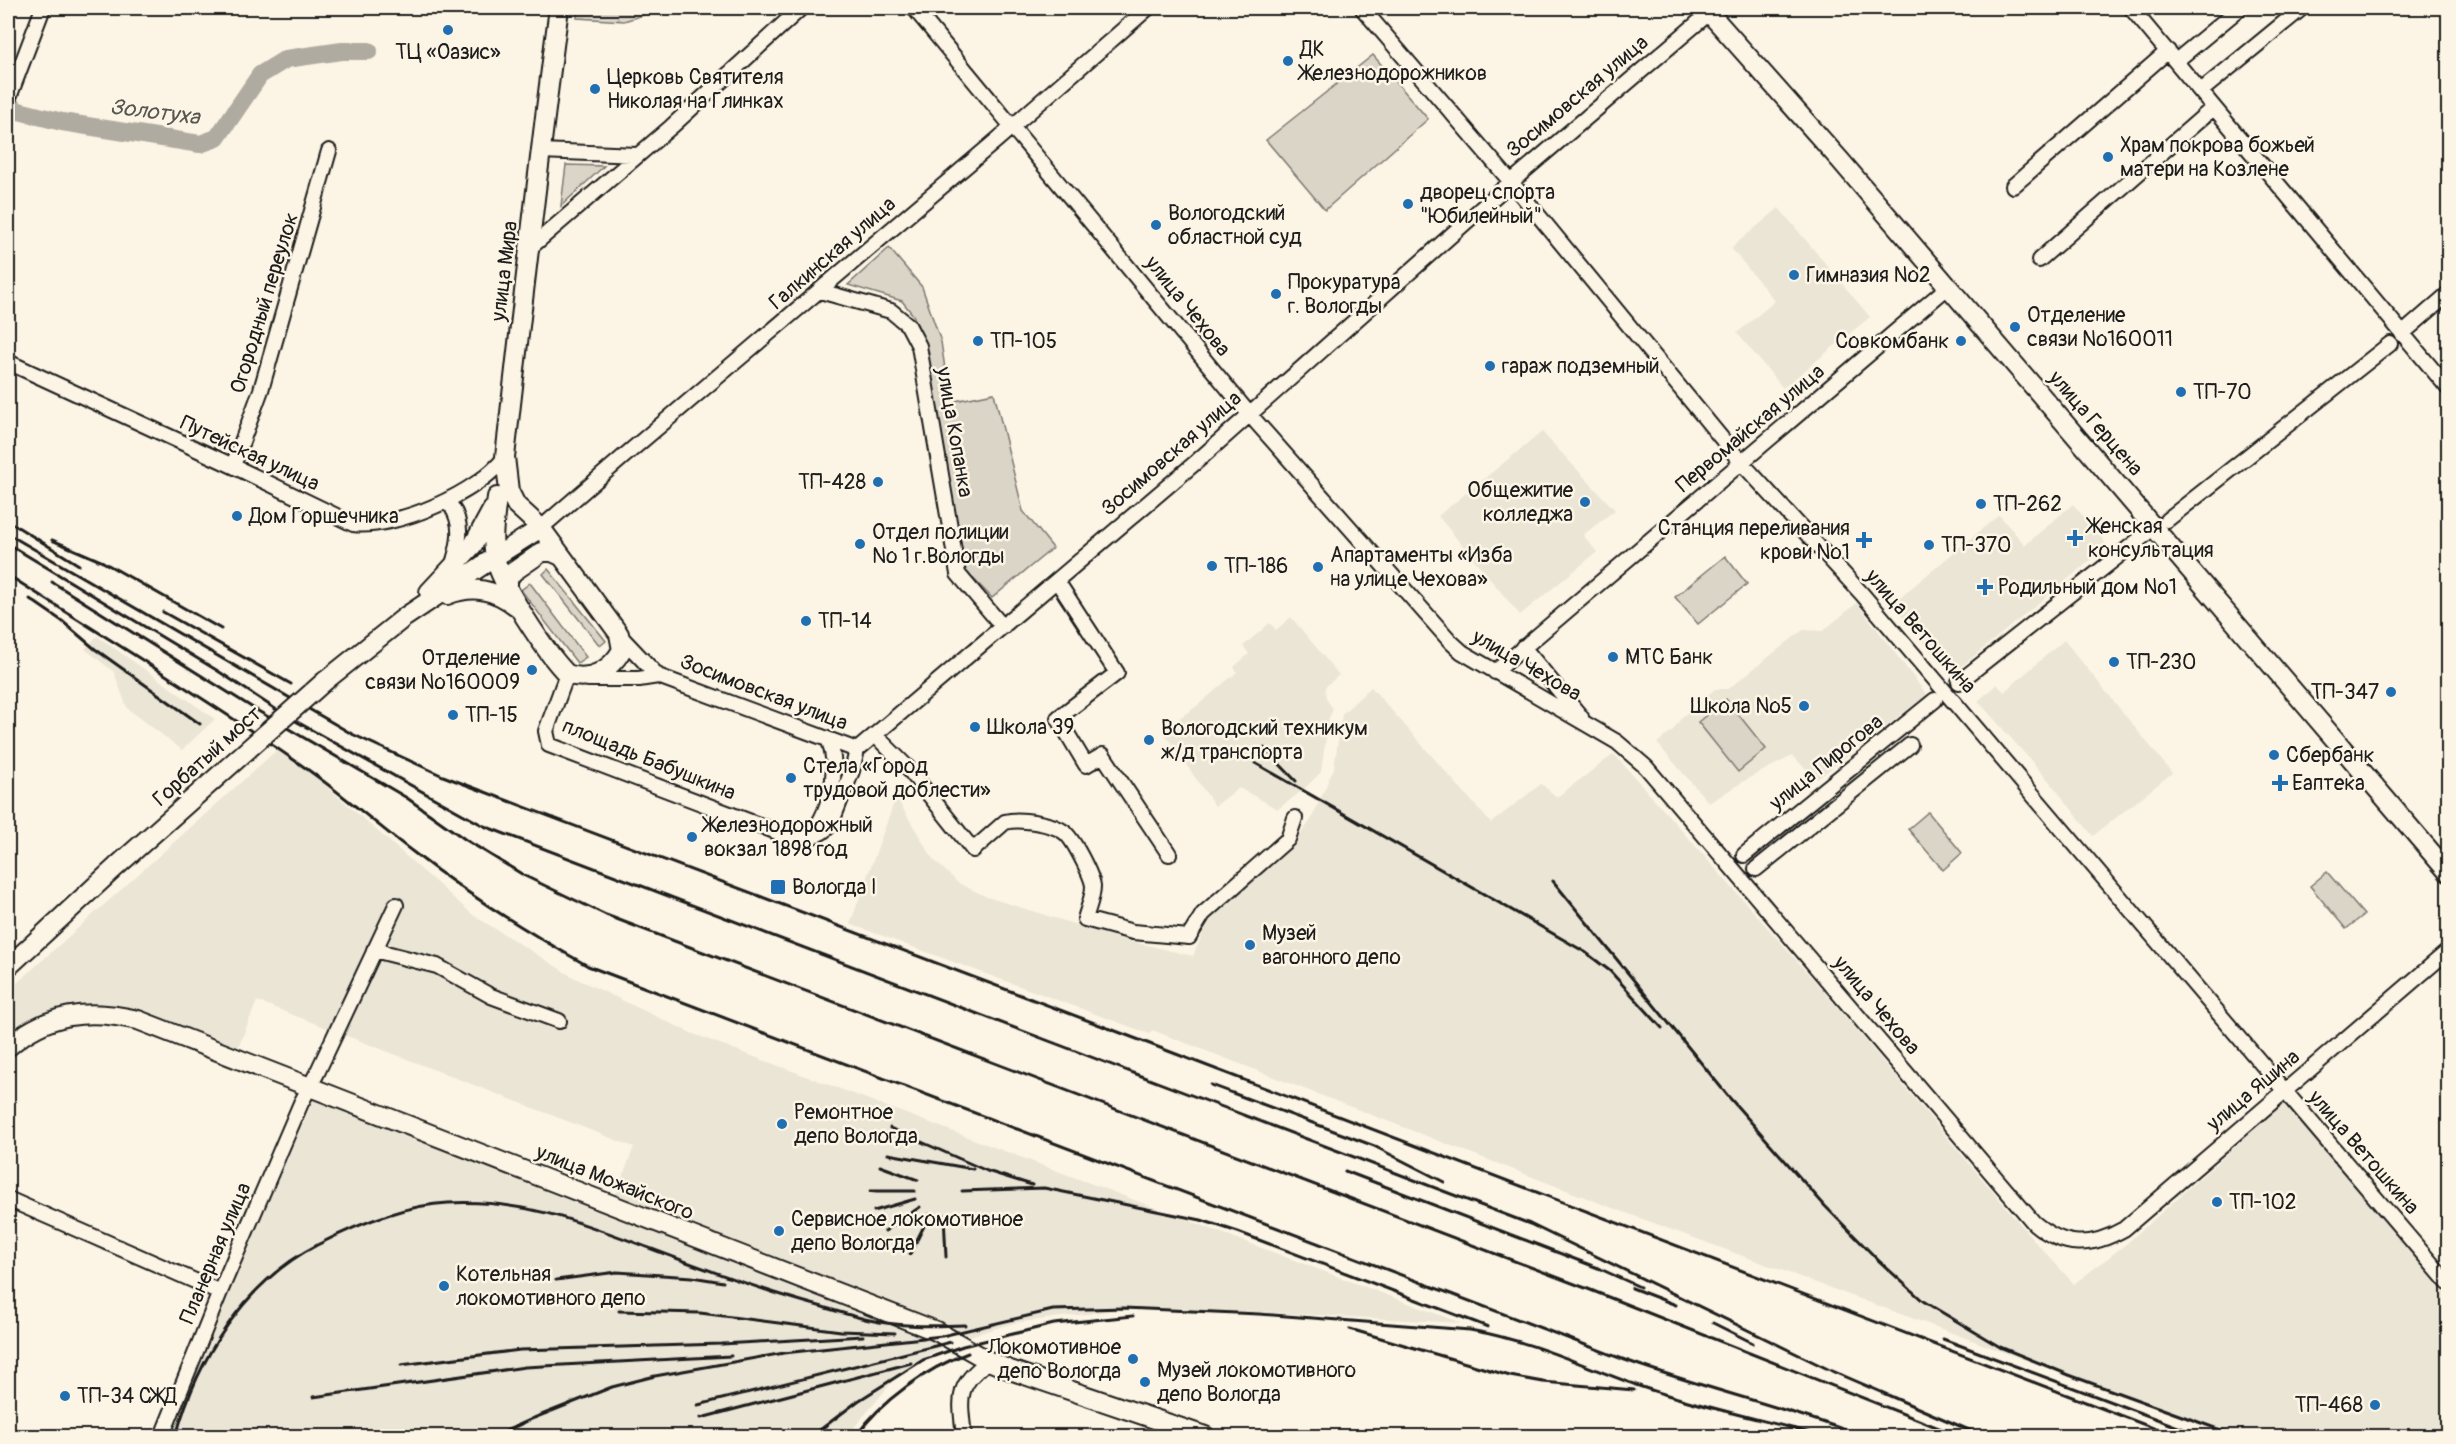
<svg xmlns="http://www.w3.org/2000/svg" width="2456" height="1444" viewBox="0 0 2456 1444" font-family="Pangolin,sans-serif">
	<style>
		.built { fill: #ebe5d6 }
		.green { fill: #dbd5c8; stroke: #7c7872; stroke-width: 1.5 }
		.forest { fill: url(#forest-firs); stroke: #7c7872; stroke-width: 1.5 }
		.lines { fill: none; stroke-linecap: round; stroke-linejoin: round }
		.river { stroke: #b0aba1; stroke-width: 18 }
		.minor-casing { stroke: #1c1c1c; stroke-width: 18 }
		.major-casing { stroke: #1c1c1c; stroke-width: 22 }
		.minor { stroke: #fcf5e5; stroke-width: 14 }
		.major { stroke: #fcf5e5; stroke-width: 18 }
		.rail { stroke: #1c1c1c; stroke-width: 3 }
		.major-bridge-casing { stroke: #1c1c1c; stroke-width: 22; stroke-linecap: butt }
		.major-bridge { stroke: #fcf5e5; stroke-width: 18 }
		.poi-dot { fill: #1f6fb2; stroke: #fcf5e5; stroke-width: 2 }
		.labels { text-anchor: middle; stroke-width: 5; stroke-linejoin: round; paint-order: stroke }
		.poi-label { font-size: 21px; fill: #1c1c1c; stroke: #fcf5e5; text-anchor: start }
		.street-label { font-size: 21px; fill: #1c1c1c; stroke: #fcf5e5 }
		.water-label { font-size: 22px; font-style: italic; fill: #575551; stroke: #fcf5e5 }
	</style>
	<defs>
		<pattern id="forest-firs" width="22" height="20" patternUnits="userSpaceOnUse" patternTransform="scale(1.5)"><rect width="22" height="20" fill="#dbd5c8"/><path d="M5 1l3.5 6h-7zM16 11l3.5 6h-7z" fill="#bbb6ab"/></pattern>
	</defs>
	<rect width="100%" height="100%" fill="#fcf5e5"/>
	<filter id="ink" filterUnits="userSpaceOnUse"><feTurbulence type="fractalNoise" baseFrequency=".0167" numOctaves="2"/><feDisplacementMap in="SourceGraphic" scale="12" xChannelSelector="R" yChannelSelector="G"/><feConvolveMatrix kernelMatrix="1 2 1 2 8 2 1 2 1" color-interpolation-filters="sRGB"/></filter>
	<g filter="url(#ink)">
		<path class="built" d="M1779,208L1870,317L1783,388L1737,333L1775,301L1731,248Z
			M1542,432L1615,510L1583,535L1597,552L1520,615L1438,516Z
			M2073,504L2108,546L1951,675L1892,604L1999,515L2025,545Z
			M1857,603L1927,695L1817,779L1792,756L1749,778L1709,803L1657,743L1673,730L1682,717L1715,689H1728L1803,630L1823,631Z
			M1291,617L1339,675L1325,687L1326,698L1333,709L1329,718L1321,772L1303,790L1278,809L1239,788L1215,806L1162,730L1197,706L1237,672L1234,667L1249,654L1243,646L1270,623L1276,630Z
			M97,636L215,719L182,750L127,708L114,672L85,649Z
			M2064,640L2172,773L2093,836L2050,782L1978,701L1997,684L2004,692Z
			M1371,687L1491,823L1541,784L1557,797L1614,754L1821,988L2032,1238L2074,1284L2126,1244L2284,1103L2448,1294V1436H2232L1610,1207L1152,1030L1150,1034L850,924L896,797L933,859L958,883L987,897L1125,940L1193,956L1209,919L1294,843L1311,820L1334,768L1342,714Z
			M278,749L308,770L473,915L573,977L691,1033L1461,1323L1259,1312L1126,1309L1014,1323L953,1341L914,1363L898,1375L847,1436H168L239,1267L314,1098L610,1210L634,1147L257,1001L238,1048L129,1007L110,1004L65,1007L43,1015L8,1038V991Z"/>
		<path class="green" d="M1373,55L1428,119L1325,210L1266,140Z
			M566,165L604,166L561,206Z
			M889,248L922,287L941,342L950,402L994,393L1023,511L1053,548L992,598L964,569L925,343L913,315L902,301L848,285Z
			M1725,556L1747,584L1698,624L1675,597Z
			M548,569L606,641L600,646L543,574Z
			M530,583L586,657L577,663L521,590Z
			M1726,699L1766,749L1738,772L1698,722Z
			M1928,812L1962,853L1943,870L1908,829Z
			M2327,872L2364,915L2346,929L2310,886Z"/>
		<path class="forest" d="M578,8H666L624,21L577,18Z"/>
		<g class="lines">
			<path class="river" d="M8,104L19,111L62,122L200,144L217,138L260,75L286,59L342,51H369"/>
			<g class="minor-casing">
				<path id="minor" d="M914,8L1250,415L1451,642L1462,652L1617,742L1646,767L2034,1223C2064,1248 2090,1248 2124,1229L2448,951
					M1362,8L1511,182L1741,462L1862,594L2448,1283
					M2131,8L2448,388
					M2176,61L2240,8
					M2201,91L2302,8
					M8,100L43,8
					M541,151L637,155
					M2013,186L2168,51
					M531,247L671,127L801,8
					M2039,260L2213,108
					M820,291L891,311L908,325L919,346L958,574L1003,627
					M2402,334L2448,294
					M8,362L233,466L353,524C396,529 479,493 505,457
					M233,466L261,390L329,151
					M444,502L451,506C464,524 459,545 453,564
					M2167,520L2390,344
					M541,528L623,457L998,139L1148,8
					M1057,581L1117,673L1058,718L1086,765L1103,755L1169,854
					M620,636L658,676L857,750
					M1523,647L1581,717
					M561,669L567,674L546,731L549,745L785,835C803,839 819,839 831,824L852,771L857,750
					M1495,672L1949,286
					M588,679H639L658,676
					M1959,682L2145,535
					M875,735L907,767L973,850L1005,822C1019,818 1052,823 1064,832C1073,838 1092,876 1093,886C1093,897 1088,908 1085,919L1133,932L1189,937L1203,914L1288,839L1295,818
					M857,750L1195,463L1511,182L1715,8
					M807,838C830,816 840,770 829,741
					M1744,855L1935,700
					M1756,869L1910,745
					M374,950L437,966L491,996L559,1021
					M8,1199L220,1292
					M162,1436L220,1292L301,1103L317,1073L396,905
					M964,1436C960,1399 955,1385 989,1361"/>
			</g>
			<g class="major-casing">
				<path id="major" d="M1705,8L1840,160L2448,872
					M497,497C495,516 491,538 495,557C500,584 547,654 567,674C589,682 610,671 622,650L619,634L541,528L516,505L509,491L505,457C522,307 539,157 559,8
					M508,591V579L513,572L542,552H552L561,556
					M429,592L473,545L492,510
					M447,595C473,585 494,589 516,606
					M325,681L405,617L495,557L541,528
					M8,967L118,865
					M8,1047C47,1013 88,1008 138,1020L936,1331L989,1361L1010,1370L1205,1436"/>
			</g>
			<use href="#minor" class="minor"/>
			<use href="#major" class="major"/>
			<path class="rail" d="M8,521L79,565
				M8,534L352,734L443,776L1142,1041L2174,1436
				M52,540L103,562L221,629
				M8,544L218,671L283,714L484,826L1530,1224L1832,1371L1983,1436
				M8,575C103,636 201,695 294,760C336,788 373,822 413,852C468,895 527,932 588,966L1625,1360C1703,1388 1785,1407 1862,1436
				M52,582L253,708L407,798L466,840L525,876L606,915L1588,1289L1959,1436
				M30,599L62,621L95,649L200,724
				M163,612L291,684
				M1264,748L1296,781
				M1255,763L1585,952L1610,971L1662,1028
				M1553,881L1728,1096L1825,1206L1878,1260L1923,1301L2000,1347L2069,1375L2237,1436
				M1211,1085L1377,1147
				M890,1128L987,1171L1032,1185
				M1372,1145L1444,1182
				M888,1154L973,1169
				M880,1166L918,1180
				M1345,1171L1598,1268L1640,1287
				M870,1191H915
				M962,1191L1044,1188L1201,1220L1238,1232L1488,1327
				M874,1211L915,1199
				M944,1215L946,1257
				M885,1231L920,1207
				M910,1254L930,1214
				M556,1280L617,1272L692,1277L723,1282
				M1632,1288L1676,1305
				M619,1311L700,1313L841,1331L895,1333
				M1713,1323L1753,1343
				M1350,1329L1510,1376L1543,1382L1634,1390
				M1943,1339L2202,1436
				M401,1365L520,1350L722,1344L863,1336
				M313,1397L525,1367L731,1356
				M698,1405L951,1342
				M701,1418L911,1363
				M176,1436C197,1359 244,1283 317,1245C356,1225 404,1205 448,1203C523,1199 580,1222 649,1248C705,1269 761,1290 819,1306C844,1313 869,1322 895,1324C918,1327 942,1326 965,1325
				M495,1436L534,1418L612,1387L655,1376L784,1353L942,1336L1053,1310L1124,1308L1259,1314L1470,1330C1532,1341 1578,1364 1636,1385C1696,1406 1760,1419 1822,1436
				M812,1436L858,1401L923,1360L963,1346L1054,1324L1133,1316
				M856,1436C881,1401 927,1368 968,1353"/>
			<g class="major-bridge-casing">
				<path id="major-bridge" d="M118,865L325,681"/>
			</g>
			<use href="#major-bridge" class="major-bridge"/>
		</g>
	</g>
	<g class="poi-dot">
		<circle cx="448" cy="30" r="6"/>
		<circle cx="1288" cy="61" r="6"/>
		<circle cx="595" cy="89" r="6"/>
		<circle cx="2108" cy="157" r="6"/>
		<circle cx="1408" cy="204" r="6"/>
		<circle cx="1156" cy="225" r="6"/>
		<circle cx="1794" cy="275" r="6"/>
		<circle cx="1276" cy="294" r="6"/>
		<circle cx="2015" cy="327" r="6"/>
		<circle cx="978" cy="341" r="6"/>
		<circle cx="1961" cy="341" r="6"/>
		<circle cx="1490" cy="366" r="6"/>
		<circle cx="2181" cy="392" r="6"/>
		<circle cx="878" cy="482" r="6"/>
		<circle cx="1585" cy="502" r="6"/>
		<circle cx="1981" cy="504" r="6"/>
		<circle cx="237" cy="516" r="6"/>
		<path d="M2072 529h6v6h6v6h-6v6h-6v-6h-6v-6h6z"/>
		<path d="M1861 531h6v6h6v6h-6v6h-6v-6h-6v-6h6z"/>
		<circle cx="860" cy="544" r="6"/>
		<circle cx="1929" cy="545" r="6"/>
		<circle cx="1212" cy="566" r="6"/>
		<circle cx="1318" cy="567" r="6"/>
		<path d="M1982 578h6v6h6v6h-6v6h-6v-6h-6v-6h6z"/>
		<circle cx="806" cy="621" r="6"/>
		<circle cx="1613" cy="657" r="6"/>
		<circle cx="2114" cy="662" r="6"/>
		<circle cx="532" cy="670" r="6"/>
		<circle cx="2391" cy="692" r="6"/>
		<circle cx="1804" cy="706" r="6"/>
		<circle cx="453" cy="715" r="6"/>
		<circle cx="975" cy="727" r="6"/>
		<circle cx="1149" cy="740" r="6"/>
		<circle cx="2274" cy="755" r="6"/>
		<circle cx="791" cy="778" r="6"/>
		<path d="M2277 774h6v6h6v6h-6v6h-6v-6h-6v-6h6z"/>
		<circle cx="692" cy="837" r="6"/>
		<rect x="770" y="879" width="16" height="16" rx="3"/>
		<circle cx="1250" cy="945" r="6"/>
		<circle cx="782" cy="1124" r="6"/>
		<circle cx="2217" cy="1202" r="6"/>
		<circle cx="779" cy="1231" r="6"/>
		<circle cx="444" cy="1286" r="6"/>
		<circle cx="1133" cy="1359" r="6"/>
		<circle cx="1145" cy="1382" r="6"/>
		<circle cx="65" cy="1396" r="6"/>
		<circle cx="2375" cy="1405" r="6"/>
	</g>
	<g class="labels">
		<g class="poi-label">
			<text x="1300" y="56">ДК<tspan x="1300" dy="24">Железнодорожников</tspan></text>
			<text x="448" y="59" text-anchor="middle">ТЦ «Оазис»</text>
			<text x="607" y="84">Церковь Святителя<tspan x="607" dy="24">Николая на Глинках</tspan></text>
			<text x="2120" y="152">Храм покрова божьей<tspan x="2120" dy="24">матери на Козлене</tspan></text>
			<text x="1420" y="199">дворец спорта<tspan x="1420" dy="24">"Юбилейный"</tspan></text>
			<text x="1168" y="220">Вологодский<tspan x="1168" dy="24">областной суд</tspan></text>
			<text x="1806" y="282">Гимназия №2</text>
			<text x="1288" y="289">Прокуратура<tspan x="1288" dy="24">г. Вологды</tspan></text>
			<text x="2027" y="322">Отделение<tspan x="2027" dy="24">связи №160011</tspan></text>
			<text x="990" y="348">ТП-105</text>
			<text x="1949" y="348" text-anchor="end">Совкомбанк</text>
			<text x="1502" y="373">гараж подземный</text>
			<text x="2193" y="399">ТП-70</text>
			<text x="866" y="489" text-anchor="end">ТП-428</text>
			<text x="1573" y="497" text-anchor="end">Общежитие<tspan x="1573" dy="24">колледжа</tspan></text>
			<text x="1993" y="511">ТП-262</text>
			<text x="249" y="523">Дом Горшечника</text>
			<text x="2088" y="533">Женская<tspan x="2088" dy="24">консультация</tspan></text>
			<text x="1850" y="535" text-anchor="end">Станция переливания<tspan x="1850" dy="24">крови №1</tspan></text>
			<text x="872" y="539">Отдел полиции<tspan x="872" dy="24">№ 1 г.Вологды</tspan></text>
			<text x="1941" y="552">ТП-370</text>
			<text x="1330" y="562">Апартаменты «Изба<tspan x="1330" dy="24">на улице Чехова»</tspan></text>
			<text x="1224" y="573">ТП-186</text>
			<text x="1998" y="594">Родильный дом №1</text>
			<text x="818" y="628">ТП-14</text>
			<text x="1625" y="664">МТС Банк</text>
			<text x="520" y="665" text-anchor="end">Отделение<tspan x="520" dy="24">связи №160009</tspan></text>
			<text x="2126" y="669">ТП-230</text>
			<text x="2379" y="699" text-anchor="end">ТП-347</text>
			<text x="1792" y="713" text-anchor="end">Школа №5</text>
			<text x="465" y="722">ТП-15</text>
			<text x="987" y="734">Школа 39</text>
			<text x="1161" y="735">Вологодский техникум<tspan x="1161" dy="24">ж/д транспорта</tspan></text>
			<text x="2286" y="762">Сбербанк</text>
			<text x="803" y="773">Стела «Город<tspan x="803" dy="24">трудовой доблести»</tspan></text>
			<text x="2292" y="790">Еаптека</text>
			<text x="704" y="832">Железнодорожный<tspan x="704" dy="24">вокзал 1898 год</tspan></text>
			<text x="792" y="894">Вологда I</text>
			<text x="1262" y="940">Музей<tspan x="1262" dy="24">вагонного депо</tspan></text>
			<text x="794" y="1119">Ремонтное<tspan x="794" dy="24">депо Вологда</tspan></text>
			<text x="2229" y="1209">ТП-102</text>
			<text x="791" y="1226">Сервисное локомотивное<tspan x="791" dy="24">депо Вологда</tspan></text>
			<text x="456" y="1281">Котельная<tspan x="456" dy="24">локомотивного депо</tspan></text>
			<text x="1121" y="1354" text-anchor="end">Локомотивное<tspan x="1121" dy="24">депо Вологда</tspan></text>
			<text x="1157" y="1377">Музей локомотивного<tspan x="1157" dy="24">депо Вологда</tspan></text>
			<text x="77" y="1403">ТП-34 СЖД</text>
			<text x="2363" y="1412" text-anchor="end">ТП-468</text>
		</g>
		<g class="street-label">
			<text transform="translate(1577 96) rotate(-40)" y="7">Зосимовская улица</text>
			<text transform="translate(832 253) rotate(-41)" y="7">Галкинская улица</text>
			<text transform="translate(504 271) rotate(-83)" y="7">улица Мира</text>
			<text transform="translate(264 303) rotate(-73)" y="7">Огородный переулок</text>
			<text transform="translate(1188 306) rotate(51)" y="7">улица Чехова</text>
			<text transform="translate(2096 423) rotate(49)" y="7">улица Герцена</text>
			<text transform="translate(1750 428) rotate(-40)" y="7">Первомайская улица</text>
			<text transform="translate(955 432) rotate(80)" y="7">улица Копанка</text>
			<text transform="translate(250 453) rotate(25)" y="7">Путейская улица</text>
			<text transform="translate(1171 453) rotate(-41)" y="7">Зосимовская улица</text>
			<text transform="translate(1921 631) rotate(49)" y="7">улица Ветошкина</text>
			<text transform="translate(1527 665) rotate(30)" y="7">улица Чехова</text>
			<text transform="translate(764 692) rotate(21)" y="7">Зосимовская улица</text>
			<text transform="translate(207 756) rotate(-42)" y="7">Горбатый мост</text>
			<text transform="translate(649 759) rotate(22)" y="7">площадь Бабушкина</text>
			<text transform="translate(1826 762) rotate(-39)" y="7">улица Пирогова</text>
			<text transform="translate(1877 1005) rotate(50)" y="7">улица Чехова</text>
			<text transform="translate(2253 1090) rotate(-40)" y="7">улица Яшина</text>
			<text transform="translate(2364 1152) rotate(49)" y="7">улица Ветошкина</text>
			<text transform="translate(615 1182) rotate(22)" y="7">улица Можайского</text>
			<text transform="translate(215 1253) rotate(-67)" y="7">Планерная улица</text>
		</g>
		<g class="water-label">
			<text transform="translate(155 111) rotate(7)" y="8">Золотуха</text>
		</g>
	</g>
	<rect width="2456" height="1444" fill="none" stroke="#fcf5e5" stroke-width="30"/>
	<rect x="15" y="15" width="2426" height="1414" fill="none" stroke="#1c1c1c" stroke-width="2" filter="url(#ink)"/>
</svg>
